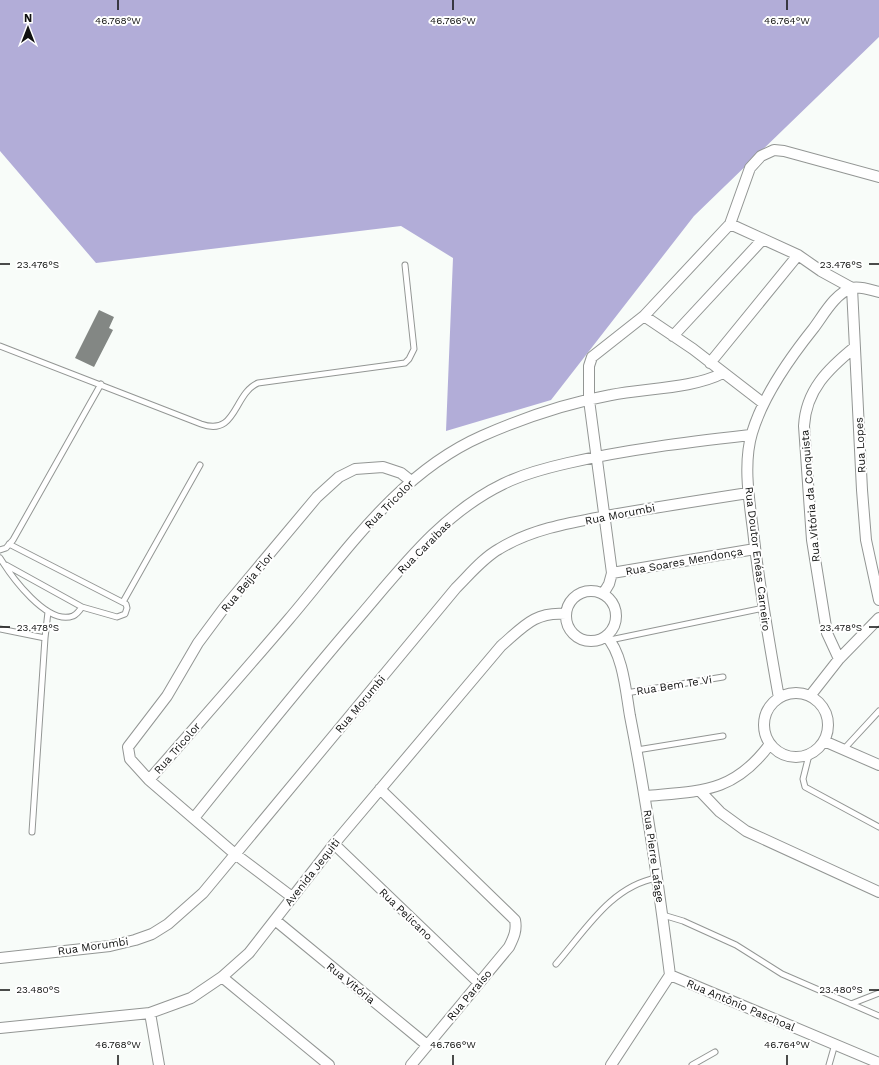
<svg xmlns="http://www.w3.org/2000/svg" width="879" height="1065" viewBox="0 0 879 1065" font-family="'Work Sans',sans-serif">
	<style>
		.forest { fill: #b2add8 }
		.building { fill: #838784 }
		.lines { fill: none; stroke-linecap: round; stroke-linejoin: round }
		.lane-casing { stroke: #939694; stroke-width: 7 }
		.street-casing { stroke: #939694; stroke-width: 12 }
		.lane { stroke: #fff; stroke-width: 5 }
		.street { stroke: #fff; stroke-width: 10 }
		.ticks { fill: none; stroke: #101110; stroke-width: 1.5 }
		.labels { text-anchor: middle; stroke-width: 4; stroke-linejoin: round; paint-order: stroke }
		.street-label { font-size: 11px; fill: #101110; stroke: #fff }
		.ticks-label { font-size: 10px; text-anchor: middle; fill: #101110; stroke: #fff; stroke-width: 4; stroke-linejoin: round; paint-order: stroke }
	</style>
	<rect width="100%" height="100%" fill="#f8fcf9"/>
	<path class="forest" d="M0,0H879V37L694,216L551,400L446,431L453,258L401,226L96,263L0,151Z"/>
	<path class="building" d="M99,310L114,317L109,328L113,330L94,367L75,358Z"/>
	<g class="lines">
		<g class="lane-casing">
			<path id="lane" d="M0,346L201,424C237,437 233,394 258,383L405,363L409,359L414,349L405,265
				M0,550L6,548L13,540L101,384
				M0,558C11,576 47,626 73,616C77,614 80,610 82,607L117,617L125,614L127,608L126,604L9,544
				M6,565L82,607
				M123,602L200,465
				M0,629L45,638
				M610,640L764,608
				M626,693L723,677
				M844,749L879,711
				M637,750L723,736
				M809,755L803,779L805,787L879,827
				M32,832L45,638L48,612
				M663,915L683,921L736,945L782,974L879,1016
				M556,964C585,931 611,886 657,878
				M851,1004L879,993
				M692,1065L715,1052
				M829,1065L835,1044"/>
		</g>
		<g class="street-casing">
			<path id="street" d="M730,224L798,255L821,271L852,288L862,490L866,540L879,600
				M644,316L693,349L763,403
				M673,336L763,239
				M710,363L798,255
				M612,573L755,549
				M566 616a25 25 0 1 1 50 0a25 25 0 1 1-50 0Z
				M603,594L609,584L612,573L589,400V366L592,357L644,316L730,224L750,168L761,156L774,150L784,151L879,177
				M606,636C623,653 626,693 630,716C647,802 659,888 670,975L611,1065
				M839,659L827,633L812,540L804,426C806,390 828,369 855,347
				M764 725a32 32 0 1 1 64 0a32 32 0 1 1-64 0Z
				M810,696L839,659L879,618
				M779,698C769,642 759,586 753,530C749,499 743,463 752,433C763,396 789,359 813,329C823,316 835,293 852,288C860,286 871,290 879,292
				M824,741L879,765
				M149,780C196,726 243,673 289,619C346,552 398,473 482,436C523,418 567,403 611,395C645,388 692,389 723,373
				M380,789L515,920C517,930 514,937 509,947L411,1065
				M700,791L720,812L746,831L879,892
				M646,796C701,791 734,793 770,744
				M194,818C247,752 300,686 355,622C399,571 441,514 503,484C523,474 546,468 568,463C628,449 690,442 751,435
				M334,844L479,983
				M292,897L235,854L149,780L130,759L128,747L167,696L198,643L224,608L317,497L339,477L355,469L383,467L401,473L411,481
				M275,920L427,1045
				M0,958L110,946L135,940L152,934L168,924L203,893L456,588C470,574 483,558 499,549C533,528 574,522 612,515C658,507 703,500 748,493
				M670,975L879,1063
				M222,977L329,1065
				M150,1013L159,1065
				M0,1028L150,1013L191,998L222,977L249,953L334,844L501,646C523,627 535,611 566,614"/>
		</g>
		<use href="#lane" class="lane"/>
		<use href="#street" class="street"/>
	</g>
	<path class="ticks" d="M118,0V10M453,0V10M787,0V10M0,264H10M869,264H879M0,627H10M869,627H879M0,990H10M869,990H879M118,1055V1065M453,1055V1065M787,1055V1065"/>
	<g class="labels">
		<g class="street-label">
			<text transform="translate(860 445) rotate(-93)" y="4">Rua Lopes</text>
			<text transform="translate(810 496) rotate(-95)" y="4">Rua Vitória da Conquista</text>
			<text transform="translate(389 504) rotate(-45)" y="4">Rua Tricolor</text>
			<text transform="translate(620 514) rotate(-11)" y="4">Rua Morumbi</text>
			<text transform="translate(424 547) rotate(-45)" y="4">Rua Caraíbas</text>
			<text transform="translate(758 559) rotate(83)" y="4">Rua Doutor Enéas Carneiro</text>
			<text transform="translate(684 561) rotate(-10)" y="4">Rua Soares Mendonça</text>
			<text transform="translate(247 582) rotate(-50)" y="4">Rua Beija Flor</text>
			<text transform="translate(674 685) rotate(-9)" y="4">Rua Bem Te Vi</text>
			<text transform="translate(360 704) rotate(-50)" y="4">Rua Morumbi</text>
			<text transform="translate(177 748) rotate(-49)" y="4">Rua Tricolor</text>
			<text transform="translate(654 856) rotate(82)" y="4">Rua Pierre Lafage</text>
			<text transform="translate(312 872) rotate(-52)" y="4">Avenida Jequiti</text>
			<text transform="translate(406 914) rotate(44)" y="4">Rua Pelicano</text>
			<text transform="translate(93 946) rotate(-8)" y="4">Rua Morumbi</text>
			<text transform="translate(351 983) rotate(39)" y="4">Rua Vitória</text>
			<text transform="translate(469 995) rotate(-50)" y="4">Rua Paraíso</text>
			<text transform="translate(741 1005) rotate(23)" y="4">Rua Antônio Paschoal</text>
		</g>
	</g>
	<g class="ticks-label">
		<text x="118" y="24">46.768°W</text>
		<text x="453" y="24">46.766°W</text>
		<text x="787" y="24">46.764°W</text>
		<text x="38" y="268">23.476°S</text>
		<text x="841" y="268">23.476°S</text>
		<text x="38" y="631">23.478°S</text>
		<text x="841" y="631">23.478°S</text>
		<text x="38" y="993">23.480°S</text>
		<text x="841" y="993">23.480°S</text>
		<text x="118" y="1048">46.768°W</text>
		<text x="453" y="1048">46.766°W</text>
		<text x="787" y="1048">46.764°W</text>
	</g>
	<g transform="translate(28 28)" stroke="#ffffff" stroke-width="3" paint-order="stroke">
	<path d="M0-3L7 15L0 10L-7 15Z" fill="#101110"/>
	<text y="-6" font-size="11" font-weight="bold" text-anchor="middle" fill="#101110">N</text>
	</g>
</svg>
